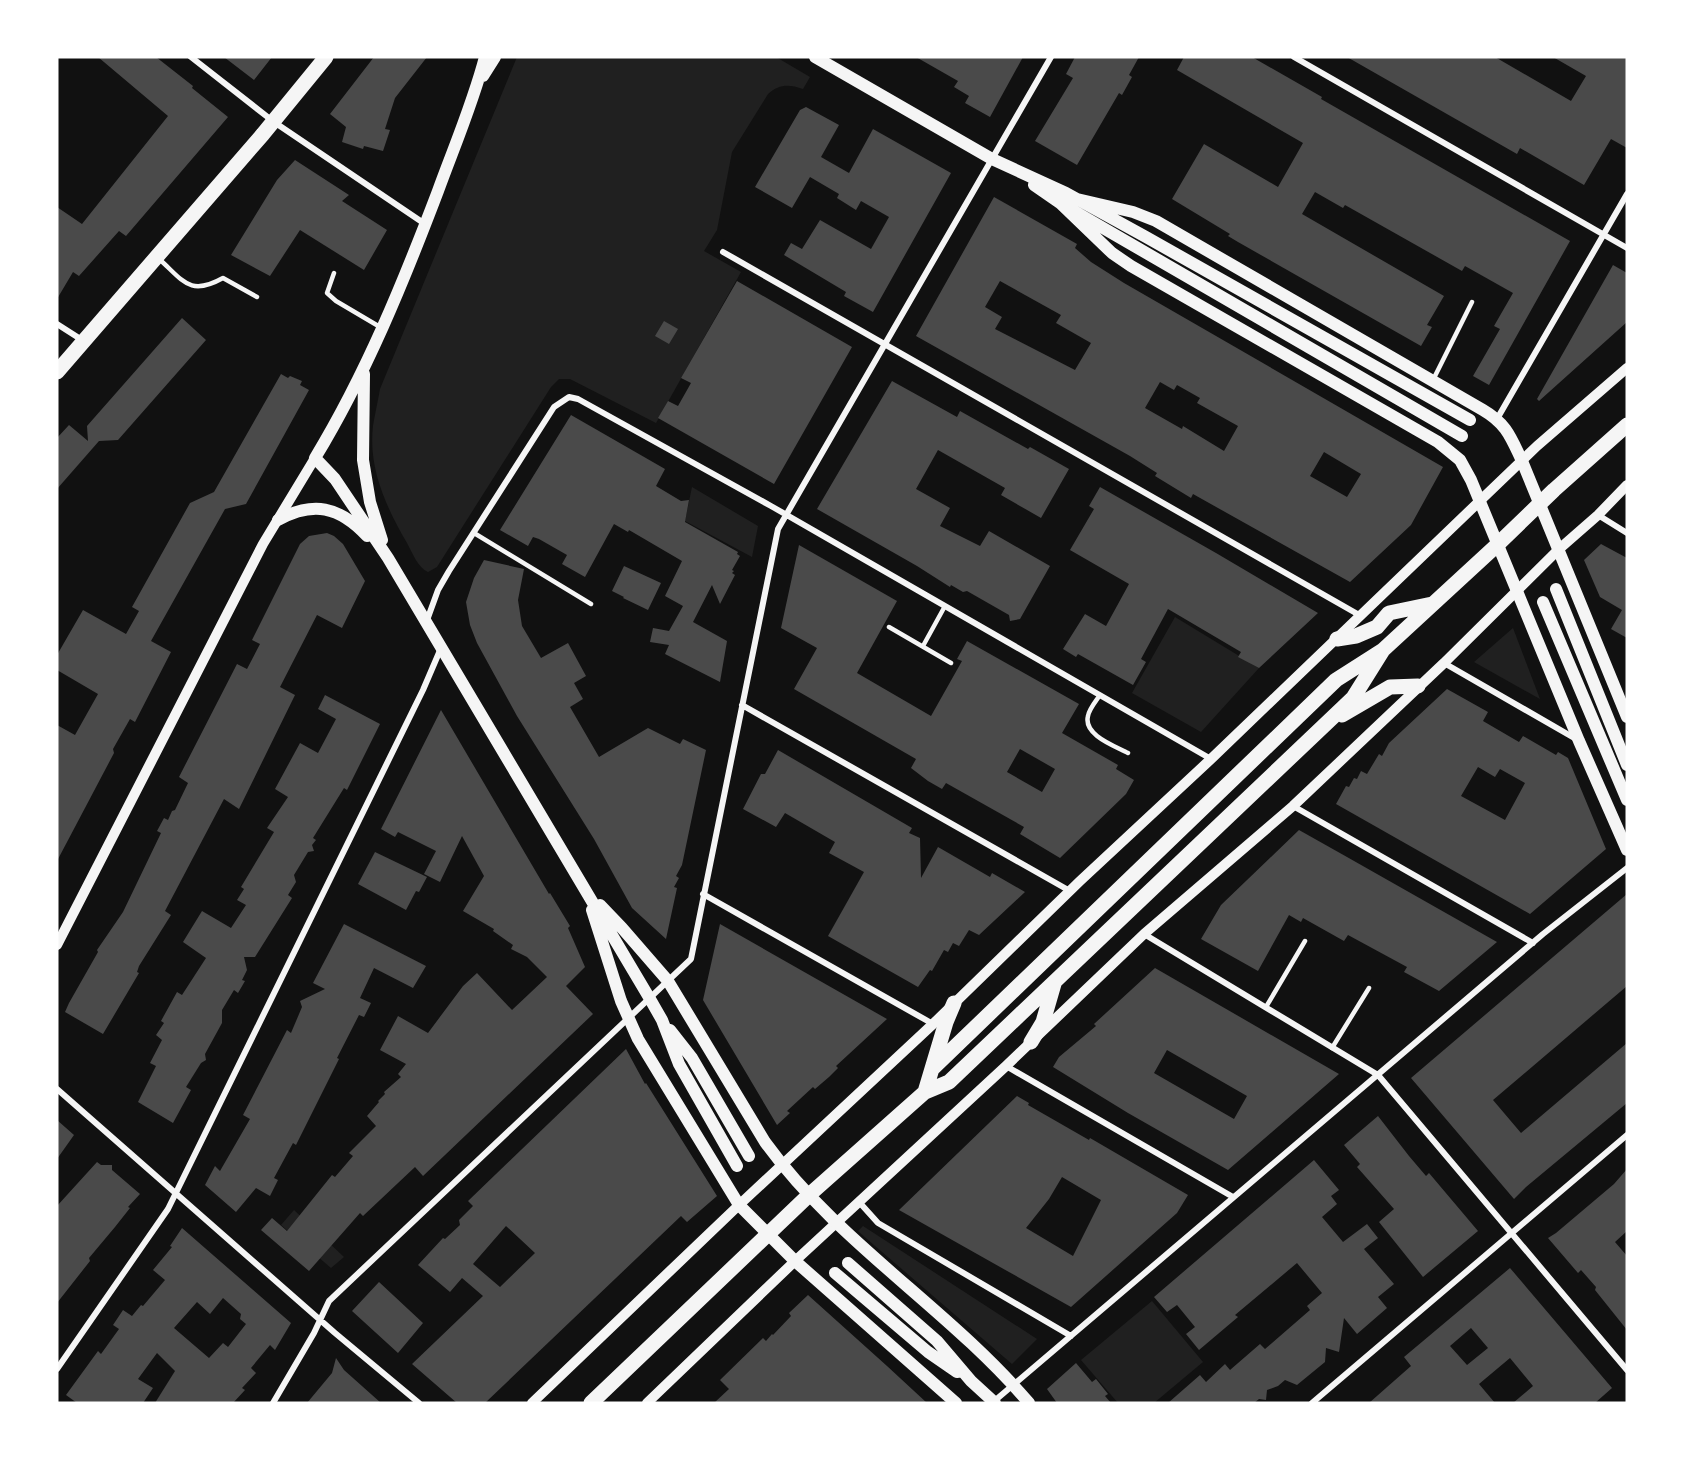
<svg xmlns="http://www.w3.org/2000/svg" width="1684" height="1460" viewBox="0 0 1684 1460" font-family="Poppins,sans-serif">
	<style>
		.green { fill: #202020 }
		.building { fill: #4a4a4a; fill-rule: evenodd }
		.lines { fill: none; stroke-linecap: round; stroke-linejoin: round }
		.service { stroke: #f5f5f5; stroke-width: 4.5 }
		.minor { stroke: #f5f5f5; stroke-width: 6 }
		.tertiary { stroke: #f5f5f5; stroke-width: 10 }
		.secondary { stroke: #f5f5f5; stroke-width: 12 }
		.primary { stroke: #f5f5f5; stroke-width: 15 }
	</style>
	<rect width="100%" height="100%" fill="#111"/>
	<path class="green" d="M517,57H776L810,77L803,89C789,84 779,84 768,94L732,152L717,230L704,251L741,272L656,423L570,379H559L551,387L437,567L428,572C418,568 412,552 407,543C386,507 368,468 373,426C375,413 378,401 380,389Z
		M692,487L758,526L752,557L685,521Z
		M1175,617L1259,668L1201,732L1132,693Z
		M1513,628L1540,699L1474,662Z
		M294,1210L344,1257L331,1268L281,1225Z
		M863,1226L1037,1339L1012,1364L867,1239L858,1231Z
		M1152,1301L1203,1362L1154,1403H1118L1081,1360Z"/>
	<path class="building" d="M98,57H156L193,86L192,88L228,117L126,236L119,231L79,276L73,272L57,299V207L82,224L168,116Z
		M224,57H272L254,80Z
		M374,57H427L395,98L385,129L390,130L383,151L364,146L363,149L342,142L346,127L330,114Z
		M916,57H1023L990,117L965,103L969,96L954,87L958,81Z
		M1075,57H1139L1129,75L1132,77L1122,95L1119,93L1077,165L1035,141L1073,78L1066,74Z
		M1184,57H1252L1322,97L1321,99L1570,241L1489,385L1473,376L1500,329L1494,326L1513,293L1465,266L1462,271L1345,205L1343,208L1315,192L1302,214L1444,296L1427,325L1432,327L1421,346L1238,242L1228,236L1230,234L1172,199L1204,144L1278,187L1303,143L1177,70Z
		M1347,57H1495L1571,101L1586,76L1553,57H1627V148L1611,139L1584,185L1520,148L1517,154Z
		M806,107L839,125L821,157L849,173L873,129L951,173L873,312L844,296L846,292L784,255L791,243L802,249L820,220L871,249L889,217L861,201L856,210L837,198L839,194L810,177L792,208L755,187L800,110Z
		M295,160L349,195L342,201L387,230L364,270L300,230L270,276L231,255L277,180Z
		M994,197L1077,244L1075,248L1091,262L1124,283L1443,467L1411,525L1350,582L1193,494L1191,498L1155,476L1157,473L1130,456L916,336ZM1000,281L1061,315L1056,323L1091,343L1075,370L995,329L1002,317L985,307ZM1160,382L1174,390L1177,385L1200,398L1197,403L1238,426L1224,451L1183,426L1182,429L1145,408ZM1324,452L1361,474L1347,497L1310,476Z
		M1613,265L1627,273V322L1539,401L1537,399Z
		M737,281L852,347L774,484L658,418L668,401L678,406L691,383L681,378Z
		M182,318L206,340L118,440L99,441L57,489V438L69,425L88,441L87,426Z
		M664,321L678,329L669,344L655,336Z
		M281,374L288,378L290,376L302,381L300,385L309,390L246,504L225,509L151,641L171,652L135,722L130,719L113,749L114,753L57,861V725L75,735L98,694L57,670V655L83,610L126,634L139,611L132,607L190,503L214,492Z
		M892,381L957,417L960,411L1028,449L1030,447L1069,469L1041,518L1001,495L1005,488L938,450L916,489L950,508L940,526L980,546L989,531L1050,566L1020,619L1010,621L1009,615L967,591L963,592L951,585L950,587L917,566L817,509Z
		M571,415L665,469L656,486L681,501L689,500L685,522L738,552L737,554L740,556L732,570L734,571L732,573L735,575L720,604L712,585L693,622L727,641L720,682L665,654L669,645L650,642L653,628L669,631L683,606L665,596L682,561L629,530L628,532L614,524L585,577L562,564L567,555L539,539L533,537L528,546L500,530Z
		M1100,487L1216,553L1318,613L1259,668L1238,657L1241,652L1168,609L1141,659L1146,662L1133,685L1078,654L1076,657L1063,649L1085,614L1106,626L1129,584L1070,550L1094,509L1089,506Z
		M327,533L334,536L343,544L365,581L342,628L317,615L280,687L295,695L239,809L224,799L165,911L171,915L139,966L137,972L139,973L103,1034L65,1012L69,1003L98,952L97,950L123,912L161,833L157,831L164,818L168,820L172,811L175,810L188,783L179,777L237,664L247,669L260,644L252,640L300,544L309,536Z
		M1601,544L1627,558V638L1611,629L1622,610L1600,597L1584,560Z
		M799,545L897,601L857,673L931,716L962,661L957,659L967,641L1079,704L1062,733L1118,765L1116,769L1134,780L1126,794L1060,858L1020,834L1024,827L946,783L942,789L928,781L911,768L916,759L794,689L817,648L781,628ZM1020,749L1055,769L1042,792L1007,772Z
		M484,560L524,569L518,600L522,626L541,658L568,643L586,676L574,683L583,699L570,707L599,757L648,728L680,744L683,739L706,750L682,865L676,876L679,878L674,887L677,888L666,939L632,908L594,839L517,716L477,643L470,625L466,602L474,578Z
		M624,566L661,583L648,610L623,598L624,597L612,591Z
		M1447,689L1488,712L1483,721L1519,742L1523,736L1556,755L1558,752L1568,758L1606,849L1530,914L1336,804L1346,786L1349,787L1354,778L1357,779L1361,771L1367,774L1379,754L1382,756L1389,743ZM1478,767L1495,777L1500,769L1525,783L1505,820L1461,796Z
		M325,695L380,724L347,790L344,788L313,838L316,840L312,845L314,851L308,852L294,875L296,882L288,895L292,898L255,957H244L247,970L242,980L245,981L238,993L234,990L222,1010V1023L205,1054L206,1060L201,1063L186,1087L191,1090L173,1123L138,1102L156,1066L150,1063L162,1040L156,1035L164,1023L161,1021L177,992L182,995L206,958L183,942L202,911L231,928L246,905L237,900L244,889L241,887L274,832L267,828L288,797L275,789L300,743L318,753L336,719L318,709Z
		M441,710L549,894L550,893L570,926L568,928L585,967L566,986L593,1014L423,1176L415,1167L363,1216L360,1213L309,1271L261,1230L272,1218L287,1231L332,1175L335,1177L353,1156L349,1153L376,1126L367,1116L379,1102L378,1101L385,1094L384,1092L401,1077L398,1074L406,1064L380,1050L398,1016L428,1033L463,986L477,973L512,1010L547,977L527,957L511,949L513,945L493,931L494,929L463,911L484,876L462,836L440,882L424,874L436,851L398,832L395,837L381,829Z
		M778,750L912,828L909,833L920,838L921,878L938,847L990,877L992,873L1025,892L979,935L969,930L959,946L953,943L948,952L944,950L932,971L930,970L918,987L828,936L864,872L829,853L835,842L785,813L776,827L743,809L761,774H765Z
		M1299,830L1347,857L1497,942L1439,991L1404,972L1407,967L1348,935L1344,941L1303,918L1301,922L1289,915L1258,971L1201,939L1221,905Z
		M375,852L427,877L419,892L416,891L406,910L358,884Z
		M1627,894V986L1493,1100L1521,1133L1627,1043V1103L1526,1187L1514,1199L1411,1078Z
		M344,924L426,966L413,988L374,968L360,998L371,1003L364,1017L359,1015L337,1058L339,1059L296,1145L293,1143L274,1178L278,1180L270,1196L256,1188L236,1212L205,1185L215,1166L220,1171L250,1119L243,1115L287,1030L291,1033L302,1007L300,1001L325,989L313,983Z
		M720,924L887,1019L836,1066L838,1068L829,1077L815,1089L813,1087L787,1111L790,1113L777,1125L703,1000Z
		M1155,968L1339,1074L1228,1170L1128,1113L1053,1067L1059,1057L1096,1026L1094,1024ZM1167,1050L1247,1096L1234,1119L1154,1073Z
		M626,1049L645,1084L646,1083L717,1196L687,1222L681,1216L485,1403H457L412,1364L483,1296L462,1278L450,1292L418,1265L443,1238L445,1239L460,1225L459,1220L473,1206L468,1201ZM506,1226L535,1253L500,1287L473,1264Z
		M1017,1096L1029,1103L1028,1105L1089,1140L1090,1138L1188,1195L1177,1213L1071,1307L899,1210ZM1062,1177L1101,1200L1073,1256L1026,1228L1049,1199Z
		M1378,1116L1409,1156L1426,1176L1429,1173L1478,1231L1423,1277L1379,1222L1394,1209L1357,1167L1360,1164L1344,1145Z
		M57,1120L74,1135L57,1159Z
		M1314,1160L1339,1190L1331,1196L1337,1204L1322,1217L1343,1242L1367,1224L1378,1238L1364,1249L1394,1284L1378,1297L1387,1308L1357,1334L1344,1318L1339,1352L1326,1348L1325,1362L1297,1385L1285,1380L1278,1386L1267,1390L1266,1400L1259,1399L1254,1403H1168L1200,1375L1206,1382L1225,1364L1230,1370L1260,1344L1265,1349L1310,1310L1307,1306L1322,1293L1297,1263L1235,1315L1238,1317L1199,1350L1186,1334L1195,1327L1177,1305L1167,1312L1154,1297Z
		M97,1162L101,1165H112V1170L140,1194L128,1207L130,1208L115,1227L89,1258L90,1261L57,1303V1206Z
		M1627,1169V1231L1615,1242L1627,1256V1330L1595,1290L1596,1287L1581,1270L1578,1273L1548,1238L1556,1233L1614,1184Z
		M182,1228L291,1323L275,1350L270,1345L251,1368L256,1373L242,1388L245,1390L233,1403H155L175,1371L157,1353L138,1379L153,1388L143,1403H77L66,1395L98,1351L101,1354L119,1329L113,1325L123,1310L132,1316L141,1305L143,1306L165,1280L153,1270L172,1247L170,1246ZM223,1298L241,1314L240,1319L246,1324L228,1347L223,1343L209,1358L174,1328L197,1302L210,1314Z
		M1510,1268L1612,1388L1595,1403H1513L1533,1386L1510,1358L1479,1384L1495,1403H1369L1411,1366L1404,1357ZM1471,1328L1488,1348L1467,1365L1450,1346Z
		M379,1282L423,1323L398,1353L352,1311Z
		M808,1295L887,1366L927,1403H714L729,1389L720,1380L763,1338L766,1341L772,1334L773,1335L791,1316L789,1313Z
		M336,1358L344,1370L381,1403H307L332,1373Z
		M1076,1363L1092,1382L1096,1379L1108,1394L1105,1396L1111,1403H1057L1047,1389Z"/>
	<g class="lines">
		<path class="service" d="M158,258C183,280 189,297 223,278L257,297
			M334,273L327,293L336,301L380,327
			M1433,380L1472,302
			M474,533L591,604
			M889,627L951,663
			M923,646L945,606
			M1100,695C1096,701 1089,709 1088,716C1083,735 1115,746 1128,753
			M1266,1007L1305,941
			M1332,1048L1369,988"/>
		<path class="minor" d="M191,57L274,122L425,224
			M1294,57L1627,248
			M723,252L1361,616
			M57,324L82,340
			M1497,419L1627,194
			M1598,515L1627,533
			M426,623L438,590L449,571L554,407L569,397L578,399L771,506L1211,759
			M1444,663L1576,739
			M742,705L1070,891
			M1293,806L1533,943
			M703,894L933,1024
			M1144,934L1378,1075L1627,1370
			M1006,1066L1233,1197
			M57,1089L335,1333L419,1403
			M860,1203L878,1223L1071,1336
			M57,1369L168,1209L423,690L441,648
			M273,1403L314,1333L329,1301L691,959L778,529L1051,57
			M992,1403L1543,934L1627,868
			M1312,1403L1627,1135"/>
		<path class="tertiary" d="M57,945L263,544L315,458
			M532,1403L739,1205L933,1024L1080,881L1211,759L1537,446L1627,368
			M647,1403L795,1261L1006,1066L1144,934L1293,806L1444,663L1558,550L1598,515L1627,485"/>
		<path class="secondary" d="M485,57C473,103 454,147 438,191C403,283 366,374 315,458L335,479L388,558L650,999L662,1020L679,1064L737,1166
			M815,57L992,159L1066,193L1146,237L1470,420
			M483,76L495,57
			M1034,185L1060,203L1462,436
			M1077,199L1133,212L1156,221L1483,410C1507,424 1511,438 1522,461L1627,717
			M1060,203L1112,253L1131,266L1438,442L1460,460L1471,480L1579,741L1627,850
			M364,374L363,460L370,502L382,540
			M278,520C313,501 339,506 367,536
			M1556,589L1627,765
			M1543,602L1627,800
			M600,905L622,928L668,981L765,1142C838,1243 949,1309 1029,1403
			M592,910L621,1001L638,1039L739,1205L795,1261L956,1403
			M670,1030L692,1058L749,1156
			M848,1263L937,1341L971,1381L995,1403
			M835,1273L928,1352L957,1372"/>
		<path class="primary" d="M57,372L263,134L326,57
			M1337,639L1356,636L1377,627L1389,613L1432,604
			M1342,715L1390,687L1418,686
			M1031,1042L1043,1022L1054,984
			M933,1068L1336,680L1383,650L1497,545L1554,490L1627,425
			M925,1092L946,1022L954,1003
			M591,1403L809,1195L925,1092L949,1082L1353,698L1383,650"/>
	</g>
	<rect width="1684" height="1460" fill="none" stroke="#ffffff" stroke-width="117"/>
</svg>
